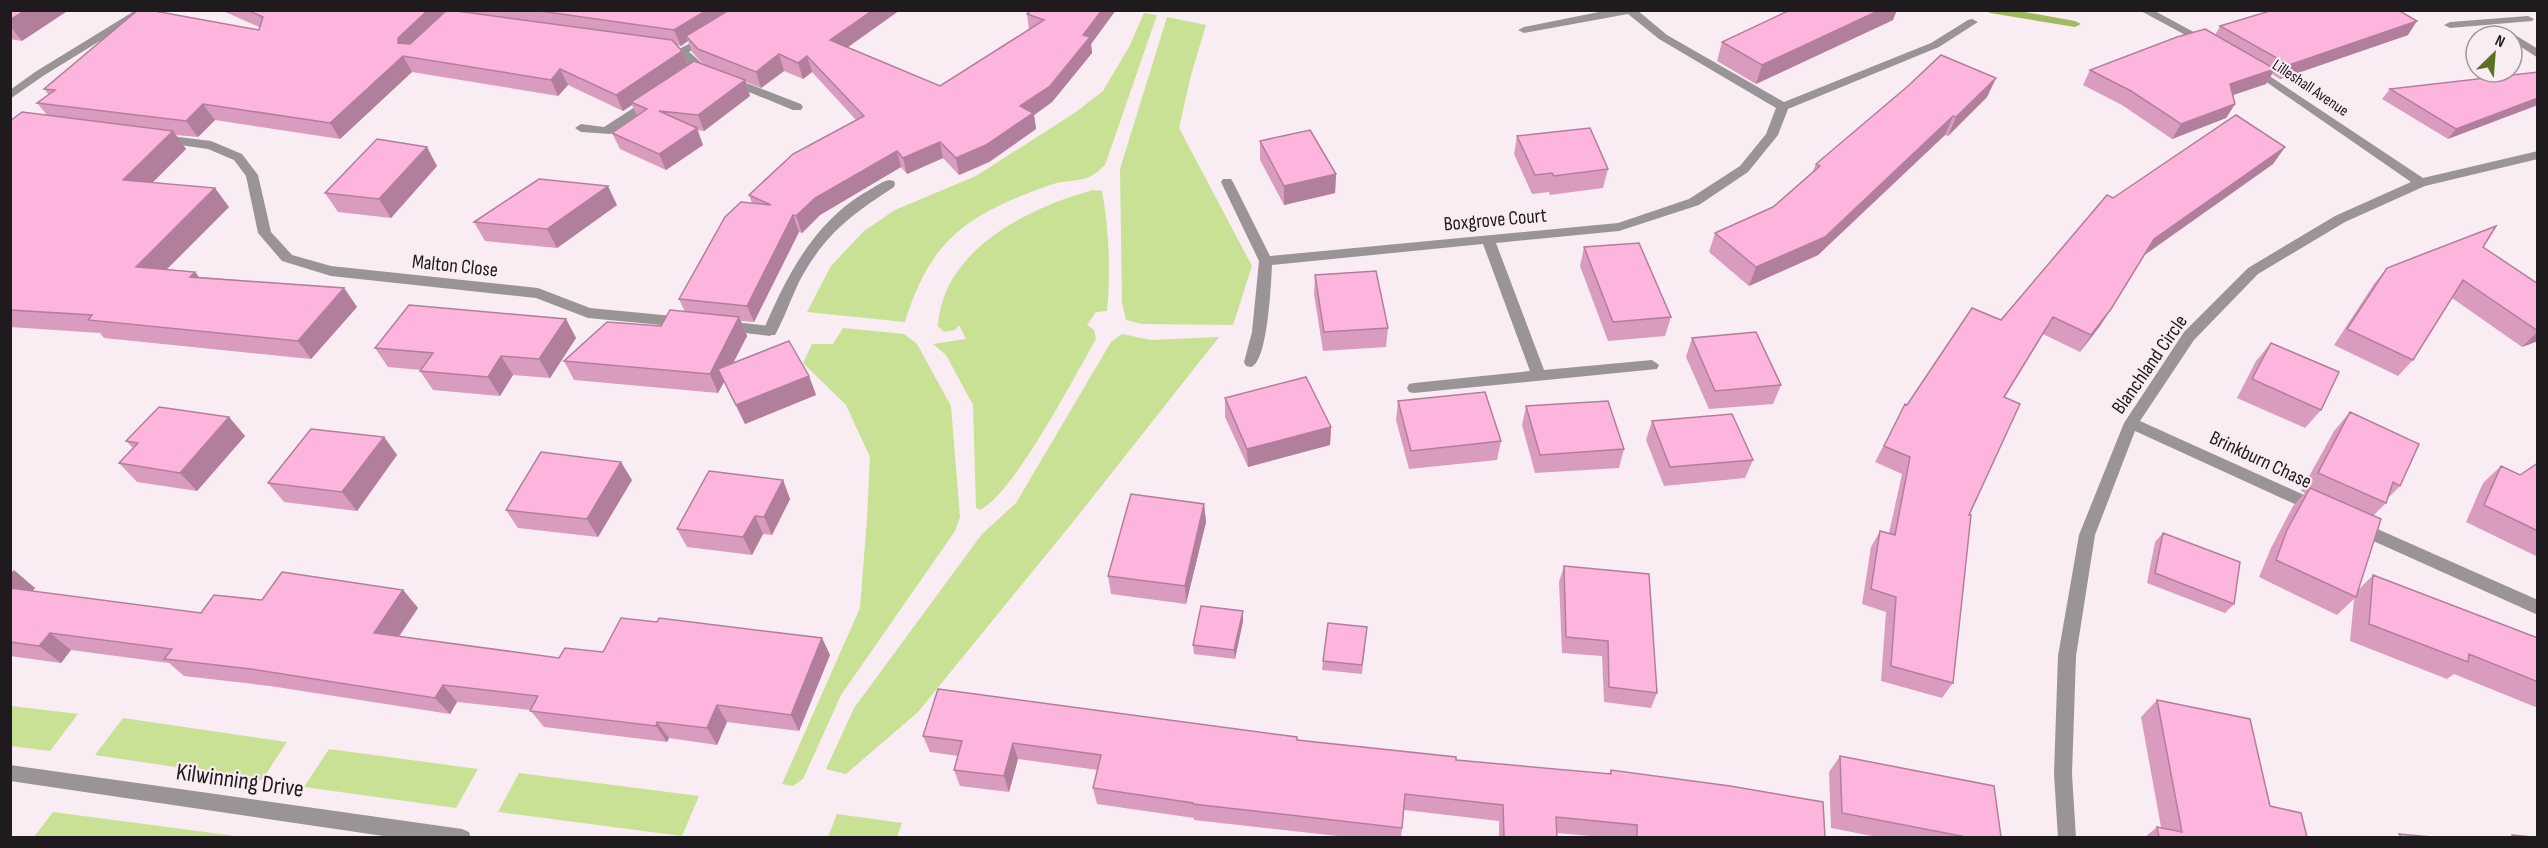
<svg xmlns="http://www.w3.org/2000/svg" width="2548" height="848" viewBox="0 0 2548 848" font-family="'Sofia Sans Condensed',sans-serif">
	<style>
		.green { fill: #c8e194 }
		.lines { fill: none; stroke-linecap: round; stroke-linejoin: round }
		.stream { fill: #9fba60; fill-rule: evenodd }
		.service { fill: #9a9497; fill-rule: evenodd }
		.minor { fill: #9a9497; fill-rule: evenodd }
		.wall { fill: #da9cbe; fill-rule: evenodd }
		.shaded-wall { fill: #b17f9b }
		.building { fill: #fdb5dd; stroke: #b17f9b; stroke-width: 1.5 }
		.labels { text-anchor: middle; stroke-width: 4.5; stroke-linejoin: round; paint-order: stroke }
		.far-street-label { font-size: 16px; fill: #1f1a1d; stroke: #faecf3 }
		.street-label { font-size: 20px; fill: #1f1a1d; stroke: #faecf3 }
		.near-street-label { font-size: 24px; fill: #1f1a1d; stroke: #faecf3 }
	</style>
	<rect width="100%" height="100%" fill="#faecf3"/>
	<path class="green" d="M1144,13L1157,15L1105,165C1101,168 1096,174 1091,176C1079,182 1063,180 1050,185C969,214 931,237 905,322L807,312L831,266L864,231L895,210L976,176L1076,112L1103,91L1129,47Z
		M1167,17L1206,25L1191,75L1179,128L1252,266L1233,325L1142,324L1126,320L1122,303L1120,169Z
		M1093,190L1102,191C1109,229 1111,272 1107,311L1096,312L1087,325L1094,330L1096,339C1074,377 1015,492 980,510L976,508L973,405L946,355L933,344L966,339L959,325L955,330L944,332L938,326C943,249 1028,208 1093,190Z
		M843,328L904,334L917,344L951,406L960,517L955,531L841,695L803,779L793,786L782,784L860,608L867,518L870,457L846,405L803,363L812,344H833Z
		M1122,334L1151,340L1219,337L1077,517L918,712L846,774L826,769L854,708L982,534L1016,503L1111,342Z
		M11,706L78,714L50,751L11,746Z
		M123,718L287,742L262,780L95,755Z
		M329,749L478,769L456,808L304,787Z
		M519,773L699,796L682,836L498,812Z
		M53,812L243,837H34Z
		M837,814L902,823L897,837H828Z"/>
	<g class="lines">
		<path class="stream" d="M1985,10H2013L2075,21L2081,24L2075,27L1990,13Z"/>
		<path class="service" d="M683,49C695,53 701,66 713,71V75C697,78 686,63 677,52Z
			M731,77L801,104L803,107L801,110H793L727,83L725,81Z
			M652,96L658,100L656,103L610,134L581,132L575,128L581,124L604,127Z
			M889,180L894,181L895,184L894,187C851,215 825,234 800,280C791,298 785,317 775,335H765L763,331C786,277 813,224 864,193C872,189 880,182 889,180Z"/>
		<path class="minor" d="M136,10H150L43,76L10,99V90L35,72Z
			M1609,10H1637L1667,35L1784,102L1931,43L1968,20L1972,19L1978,22L1939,47L1788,109L1778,135L1748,172L1699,205L1619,231L1496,243L1544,370L1652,360L1659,365L1657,369L1414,393L1409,392L1407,388L1409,384L1414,383L1530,371L1483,244L1272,265C1271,283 1268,362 1251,367L1246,366L1244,362L1252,332L1259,261L1221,182L1223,179H1231L1233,182L1270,256L1618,223L1689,199L1740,166L1766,134L1776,108L1659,39L1628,14L1524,33L1518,30L1524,27Z
			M2139,10H2153L2214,43L2208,46L2204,45Z
			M2528,16L2534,19L2532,21L2450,28L2444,25L2450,22Z
			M2512,33L2538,49V58L2512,41V36H2506Z
			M706,35L712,38L710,40C694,50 675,63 657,50L663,47L681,48Z
			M2253,65L2423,178L2538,151V159L2425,186L2345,222L2258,274L2194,340L2140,421L2322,503L2324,507L2322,511L2316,513L2310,511L2135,431L2095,535L2076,656L2072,774L2076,838H2058L2054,774L2058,656L2079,535L2124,423L2184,332L2248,268L2335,216L2411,182L2249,70V66Z
			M162,135L211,141L242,154L258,175L271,232L292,255L331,266L538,288L590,308L683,317L690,322L683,327L588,318L536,298L331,276L282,261L258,233L246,176L234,160L208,149L158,142L156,139Z
			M724,321L770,326L777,331L770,336L719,330L717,326L719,322Z
			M2357,520L2538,600V615L2351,531L2349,526L2351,521Z
			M10,765L462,829L469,832L471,838H397L10,781Z"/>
	</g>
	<path class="wall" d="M10,10L22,41L10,39Z
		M221,10H453L464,12L463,10H900L847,48L940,86L1029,30L1027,14L1031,10H1116L1091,44L1092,53L1052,102L1034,115L1036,129L989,162L959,175L943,158L907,174L901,167L820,215L802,233L799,232L754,322L741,321L747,336L733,363L809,376L816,395L745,424L724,382L718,393L574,380L564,361L661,326L685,312L679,299L752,203L749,195L856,120L812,72L803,79L784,71L761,88L746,82L750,96L704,131L697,130L703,145L666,170L620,149L612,133L637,116L632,105L623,111L568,85L558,96L412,72L340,139L215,120L198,137L176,135L186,149L152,183L229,207L167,269L195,272L199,277L344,288L357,307L311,359L104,338L100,333L10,327V121L47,115L37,103L49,95L44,89L259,30V27ZM688,41L692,52L703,64L688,65L682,51L676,45L681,46Z
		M2269,10H2398L2408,35L2280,79L2272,74L2266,84L2233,95L2235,104L2226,118L2172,139L2122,105L2083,85L2090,70L2215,35L2220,26L2271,11Z
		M1893,20L1756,84L1717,61L1722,42Z
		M2538,72L2448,139L2382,99L2390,89Z
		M1996,78L1987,97L1948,136L1945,135L1818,255L1749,286L1709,252L1715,233L1773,207L1813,171L1816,164Z
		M1517,136L1608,169L1603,188L1550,195L1549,192L1532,194L1514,154Z
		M1260,141L1336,174L1335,193L1284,205L1260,160Z
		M2285,147L2273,164L2143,256L2100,326L2080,352L2043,334L2005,397L1969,515L1953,683L1942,698L1881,681L1886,612L1862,604L1871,547L1880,531L1889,533L1902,474L1875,462L1905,404L1907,405L2001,320L2113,198Z
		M437,166L391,218L338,212L325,193Z
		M617,205L557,248L485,241L474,222Z
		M1584,247L1671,317L1665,336L1608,341L1580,266Z
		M2387,268L2538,284V341L2522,347L2452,298L2413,360L2398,376L2334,345L2374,284Z
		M1315,275L1388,328L1386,347L1323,351L1314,294Z
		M566,319L576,338L550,378L513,375L500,396L433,390L420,371L421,370L388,367L375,348Z
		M1692,338L1781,385L1773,404L1709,409L1686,357Z
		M2271,343L2321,410L2305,428L2237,398L2256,361Z
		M1225,398L1331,427L1330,445L1248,467L1225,417Z
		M1398,401L1501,441L1497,460L1409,469L1396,420Z
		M1526,406L1624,449L1619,468L1535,473L1522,425Z
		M2350,412L2400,486L2388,498L2386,503L2373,516L2358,590L2373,575L2538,638V708L2454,674L2447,679L2350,641L2354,599L2337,615L2259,577L2271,548L2293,506L2305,493L2301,491L2334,431Z
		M229,417L245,436L197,491L137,482L119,463L133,448L126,441Z
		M1652,421L1753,460L1745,478L1664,486L1646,440Z
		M384,437L397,455L357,511L284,502L268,483Z
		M2538,463V557L2466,522L2483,483L2501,466L2520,475Z
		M632,480L598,537L518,528L506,510Z
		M783,480L790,499L772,535L763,534L752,555L687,547L677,529Z
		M1204,504L1206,522L1186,604L1111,594L1108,576Z
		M2163,533L2234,604L2225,613L2147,583L2155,542Z
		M1564,566L1657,693L1651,708L1604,702L1602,656L1562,653L1559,582Z
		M10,570L35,588L32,591L201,613L262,600L403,590L418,608L399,637L559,658L603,652L657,622L822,638L830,655L799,731L727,722L717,745L669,738L667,742L544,727L530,710L457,702L450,714L270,686L184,676L169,663L71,650L61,663L10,656Z
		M1243,611V621L1235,659L1194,654L1193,645Z
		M1367,627L1362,674L1322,670L1323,661Z
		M2157,700L2270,806L2307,837H2145L2157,827H2161L2141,717Z
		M923,736L1297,740L1456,760L1609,774L1611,770L1825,837H1602L1557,833V837H1499V821L1404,810L1401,837H1347L1194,820V818L1097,804L1093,788L1098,770L1018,759L1009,792L960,786L954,770L958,756L930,752Z
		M1840,756L2001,837H1877L1831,828L1829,772Z"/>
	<path class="shaded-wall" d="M26,10H69L22,41L10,26V20Z
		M428,10H453L407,54L398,43V38Z
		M707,10H739L686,36L688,41L681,46L674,30Z
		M873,10H900L835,56L830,40Z
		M1102,10H1116L1091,44L1092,53L1052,102L1034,115L1036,129L989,162L959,175L956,158L1020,106L1083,35Z
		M1880,10H1897L1893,20L1756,84L1762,65Z
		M2417,21L2408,35L2280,79L2289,65Z
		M682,51L689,68L631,102L632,105L623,111L616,95Z
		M779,54L784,71L761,88L756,72Z
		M403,56L412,72L340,139L330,123Z
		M807,56L812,72L803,79L798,63Z
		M560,69L568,85L558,96L551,80Z
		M2275,69L2266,84L2221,99L2230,84Z
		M1996,78L1987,97L1948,136L1956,117Z
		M745,80L750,96L704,131L698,115Z
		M2538,98V105L2448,139L2456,129Z
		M203,104L215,120L198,137L186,121Z
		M2235,104L2226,118L2172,139L2181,124Z
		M1953,116L1945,135L1818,255L1749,286L1756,267Z
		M697,128L703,145L666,170L659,154Z
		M173,131L186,149L137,198L123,180Z
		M940,142L943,158L907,174L903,158Z
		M427,147L437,166L391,218L379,199Z
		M2285,147L2273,164L2143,256L2154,239Z
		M897,151L901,167L820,215L802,233L796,216L815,198Z
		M1336,174L1335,193L1284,205V186Z
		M608,186L617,205L557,248L547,229Z
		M215,188L229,207L151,285L136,267Z
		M793,215L799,232L754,322L747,306Z
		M195,272L209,290L190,277Z
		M344,288L357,307L311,359L298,341Z
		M2111,309L2100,326L2080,352L2091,335Z
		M739,317L747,336L724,381L718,369L724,382L718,393L710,374Z
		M566,319L576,338L550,378L539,359Z
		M2538,331V341L2522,347Z
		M501,356L513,375L500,396L488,377Z
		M809,376L816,395L745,424L736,405Z
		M229,417L245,436L197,491L180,473Z
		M1331,427L1330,445L1248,467L1247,449Z
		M384,437L397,455L357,511L342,492Z
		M621,462L632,480L598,537L587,519Z
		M783,480L790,499L772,535L764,517Z
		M1204,504L1206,522L1186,604L1185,586Z
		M755,516L763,534L752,555L743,537Z
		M14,570L35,588L21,604L10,595V574Z
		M403,590L418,608L389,650L374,633Z
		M1243,611V621L1235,659L1234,650Z
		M50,633L71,650L61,663L39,646Z
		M822,638L830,655L799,731L791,715Z
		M443,685L457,702L450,714L435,698Z
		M717,705L727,722L717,745L707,728Z
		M657,722L669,738L667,742L656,726Z
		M1013,743L1018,759L1009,792L1004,776Z"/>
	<path class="building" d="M10,10H26L10,20Z
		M138,10H149L259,30L263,17L247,10H428L398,38V43L410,44L447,10H449L672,40L682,51L616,95L560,69L551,80L403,56L330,123L203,104L186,121L37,103L55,90L44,89Z
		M533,10H707L674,30Z
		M729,10H873L830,40L940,86L1044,20L1027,14L1031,10H1102L1083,35L1090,37L1050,86L1020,106L1033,113L986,145L956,158L940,142L903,158L897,151L815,198L796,216L793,215L747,306L679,299L725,217L741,202L771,205L749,195L793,154L864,116L807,56L798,63L779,54L756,72L698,49L686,36Z
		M1790,10H1880L1762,65L1722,42Z
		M2273,10H2398L2417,21L2289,65L2220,26Z
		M2205,29L2275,69L2230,84L2235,104L2181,124L2131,91L2090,70L2177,37Z
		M1941,55L1996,78L1956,117L1953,116L1825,237L1756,267L1715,233L1773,207L1820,166L1816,164L1908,86Z
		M694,61L745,80L698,115L659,111L697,128L659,154L612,133L647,109L631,102Z
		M2538,72V98L2456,129L2390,89Z
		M22,112L173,131L123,180L215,188L136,267L195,272L190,277L344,288L298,341L88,320L92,315L10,310V121Z
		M2236,115L2285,147L2154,239L2111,309L2091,335L2053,317L2004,397L2020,404L1969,515H1971L1953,683L1891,666L1896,597L1871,589L1880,531L1895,535L1910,457L1884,446L1905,404L1907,405L1972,308L2001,320L2107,195L2113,198Z
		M1590,128L1608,169L1554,176L1552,173L1535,175L1517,136Z
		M1310,130L1336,174L1284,186L1260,141Z
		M377,139L427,147L379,199L325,193Z
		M539,179L608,186L547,229L474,222Z
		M2496,226L2483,247L2538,284V331L2463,280L2413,360L2347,329L2387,268Z
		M1639,243L1671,317L1613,322L1584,247Z
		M1376,271L1388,328L1324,332L1315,275Z
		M409,305L566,319L539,359L501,356L488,377L420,371L433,353L375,348Z
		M670,310L739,317L710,374L564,361L607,322L661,326Z
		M1756,332L1781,385L1715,391L1692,338Z
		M789,341L809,376L736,405L718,369Z
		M2271,343L2339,372L2321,410L2252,379Z
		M1306,377L1331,427L1247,449L1225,398Z
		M1485,392L1501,441L1411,451L1398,401Z
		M1608,401L1624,449L1540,455L1526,406Z
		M159,407L229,417L180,473L119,463L138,443L126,441Z
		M2350,412L2419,444L2400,486L2393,482L2386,503L2318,473Z
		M1732,414L1753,460L1670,467L1652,421Z
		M311,429L384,437L342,492L268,483Z
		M541,452L621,462L587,519L506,510Z
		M2538,463V531L2484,505L2501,466L2520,475Z
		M709,471L783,480L764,517L755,516L743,537L677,529Z
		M2310,488L2381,519L2356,597L2276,560L2287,530Z
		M1131,494L1204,504L1185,586L1108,576Z
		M2163,533L2240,562L2234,604L2155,573Z
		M1564,566L1649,574L1657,693L1609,687L1608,641L1566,637Z
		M282,572L403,590L374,633L559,658L565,648L603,652L621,618L657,622L659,618L822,638L791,715L717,705L707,728L657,722L656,726L530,711L538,696L443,685L435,698L251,669L164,659L172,649L50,633L39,646L10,642V588L201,613L214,595L262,600Z
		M2373,575L2538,638V682L2469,654L2468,662L2369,624Z
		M1201,606L1243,611L1234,650L1193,645Z
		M1328,623L1367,627L1362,665L1323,661Z
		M938,689L1297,737V740L1456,757V760L1611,774V770L1730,786L1823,802L1825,837H1637V825L1556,817L1557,837H1504L1503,805L1405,794L1402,828L1193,804V803L1093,788L1101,755L1013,743L1004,776L954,770L962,741L923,736Z
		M2157,700L2250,719L2270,806L2301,813L2307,837H2159L2157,827L2182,832Z
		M1840,756L1994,786L2001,837H1966L1842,813Z
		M2399,834L2432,837H2401Z
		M2512,835L2533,837H2513Z"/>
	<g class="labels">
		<g class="far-street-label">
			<text transform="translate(2311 87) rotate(34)" y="6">Lilleshall Avenue</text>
		</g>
		<g class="street-label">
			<text transform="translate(1495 219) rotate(-5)" y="7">Boxgrove Court</text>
			<text transform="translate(455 265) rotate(6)" y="7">Malton Close</text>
			<text transform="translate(2149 364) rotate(-55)" y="7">Blanchland Circle</text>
			<text transform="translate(2261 459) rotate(25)" y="7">Brinkburn Chase</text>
		</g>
		<g class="near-street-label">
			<text transform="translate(240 780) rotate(8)" y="8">Kilwinning Drive</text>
		</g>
	</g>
	<rect width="2548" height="848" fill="none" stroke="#1f1a1d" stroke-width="24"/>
	<g transform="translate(2494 54) rotate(25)"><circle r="28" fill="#faecf3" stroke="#a2989d" stroke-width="1.5"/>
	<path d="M0-4.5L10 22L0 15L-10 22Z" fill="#5c7122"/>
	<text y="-9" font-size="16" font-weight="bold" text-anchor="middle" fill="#1f1a1d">N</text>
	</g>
</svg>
